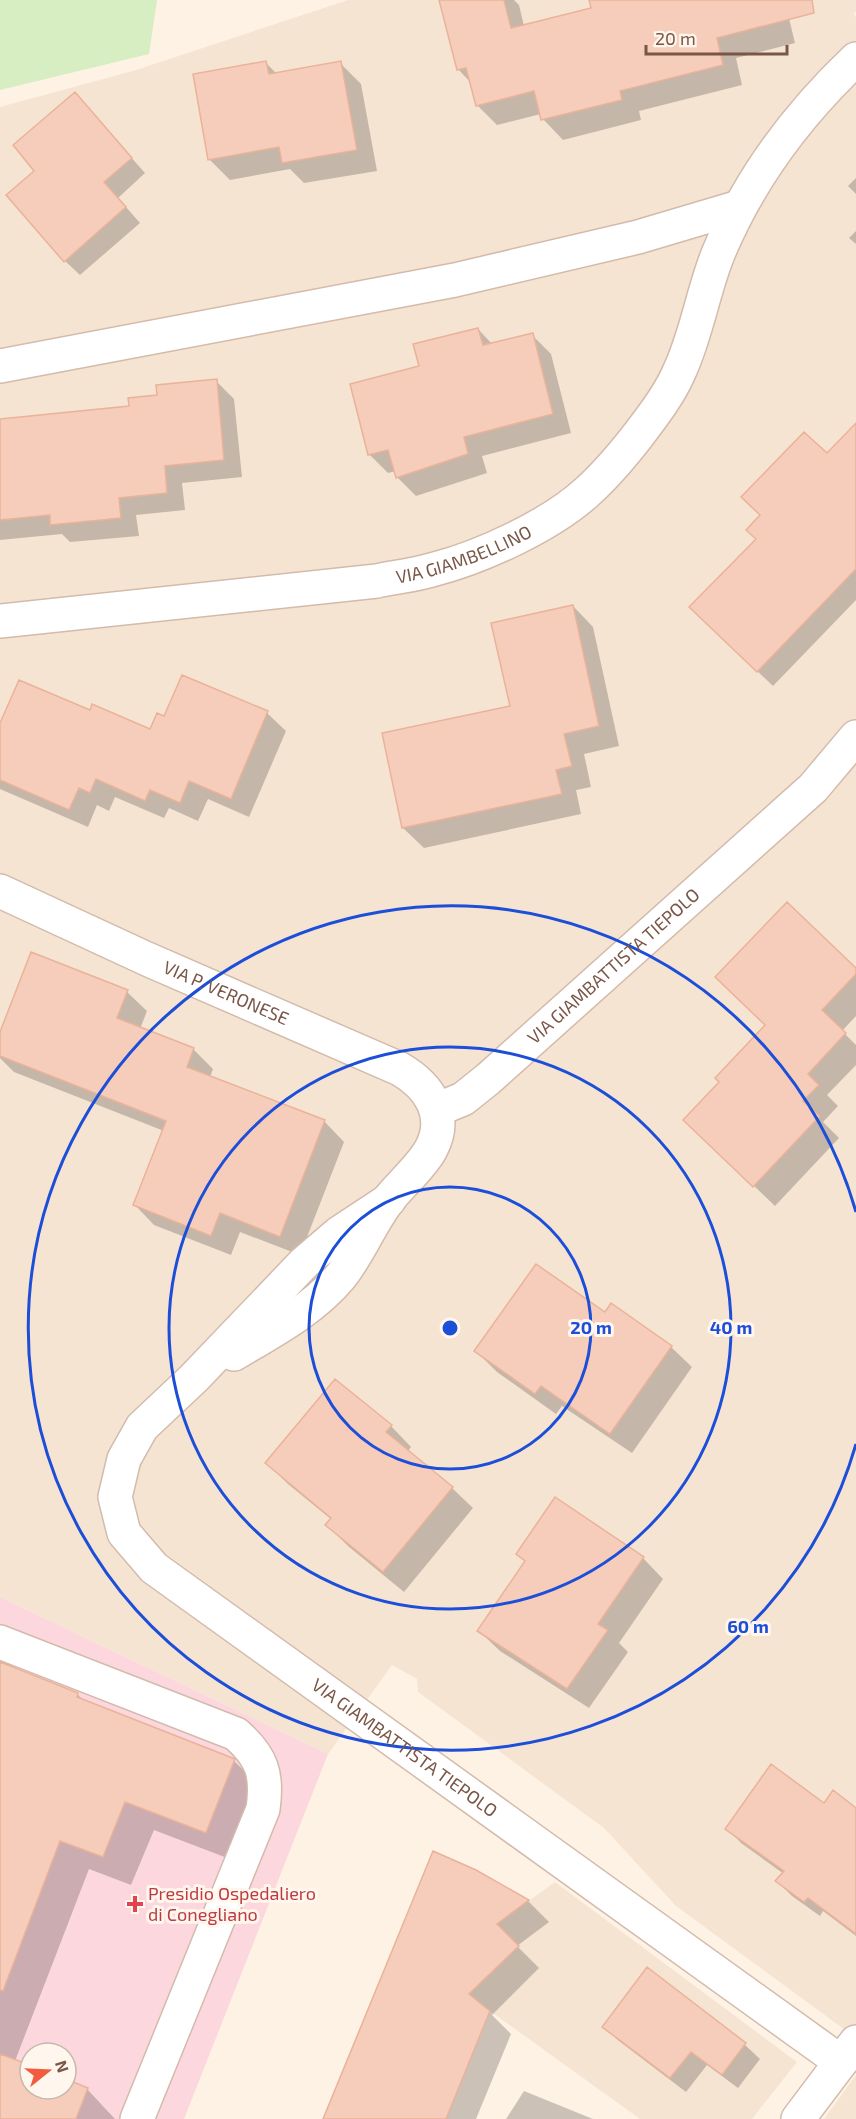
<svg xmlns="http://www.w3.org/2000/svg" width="856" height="2119" viewBox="0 0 856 2119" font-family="'Exo 2',sans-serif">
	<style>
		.residential { fill: #f6e4d3 }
		.medical { fill: #fdd7de; fill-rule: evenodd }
		.green { fill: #d7edc2 }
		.shadow { fill: #0003 }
		.building { fill: #f6cdba; stroke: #eab299; stroke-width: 1.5 }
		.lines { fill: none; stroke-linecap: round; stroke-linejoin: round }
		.minor-casing { stroke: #d3bbac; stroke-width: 36 }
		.minor { stroke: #fff; stroke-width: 33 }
		.ring { fill: none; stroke: #1d4ed8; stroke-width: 3 }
		.health-dot { fill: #e0444e; stroke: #fff7ed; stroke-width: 2 }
		.labels { text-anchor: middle; stroke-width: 6; stroke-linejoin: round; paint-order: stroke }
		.street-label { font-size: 18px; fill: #795647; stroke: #fff7ed }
		.health-label { font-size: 18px; fill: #be3a42; stroke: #fff7ed; text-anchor: start }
		.centre { fill: #1d4ed8; stroke: #fff7ed; stroke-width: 3 }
		.ring-label { font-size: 18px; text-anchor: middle; font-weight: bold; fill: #1d4ed8; stroke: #fff7ed; stroke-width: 6; stroke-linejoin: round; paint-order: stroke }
	</style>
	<rect width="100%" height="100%" fill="#fef2e5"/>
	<path class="residential" d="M348,0H856V12L854,14L856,17V2038L676,1906L604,1828L418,1692L417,1679L392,1665L328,1754L0,1597V107L136,70Z
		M555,1882L797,2062L752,2119H640L490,2011L441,1972L445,1962Z
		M856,2075V2119H824Z"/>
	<path class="medical" d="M0,1597L328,1754L184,2119H0ZM30,2053H66V2089H30Z"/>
	<path class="green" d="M0,0H157L149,54L0,90Z"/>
	<path class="shadow" d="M442,0H514L519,5L524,26L593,9L591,0H810L786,6L795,43L736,58L742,85L639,111L641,120L563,140L543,119L541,114L497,125L477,105L471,83L458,69Z
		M266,63L277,74L340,63L361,84L377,171L304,183L290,169L230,180L209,159Z
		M75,94L145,173L118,198L140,223L80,275L65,261L36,171Z
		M856,178V194L848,186Z
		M856,231V244L849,238Z
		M478,329L493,345L532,335L551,354L571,433L482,456L487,473L416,496L397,477L396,471L388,473L369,454L420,368Z
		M216,381L234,399L242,477L182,483L185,510L136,515L139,536L70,542L62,534L0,540V420L130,408L159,397Z
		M856,425V600L773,686L706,622L757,539L827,455Z
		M573,606L593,627L619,746L584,754L591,787L576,790L581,814L424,848L403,828L512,707Z
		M91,712L151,731L165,718L267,713L286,731L249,817L208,799L198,821L169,808L164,818L115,797L109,811L97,805L88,827L0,789V727Z
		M856,970V1016L842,1031L856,1045V1065L827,1095L838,1106L823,1122L839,1138L775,1206L706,1140L721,1082L767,1026Z
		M127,992L147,1011L140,1029L194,1050L213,1069L210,1077L325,1122L344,1142L300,1255L240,1232L231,1255L154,1225L135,1205L164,1131L14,1072L0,1058V1037Z
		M605,1314L671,1347L692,1367L632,1453L562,1406L556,1414L497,1372L476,1351Z
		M391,1426L411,1447L408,1451L452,1488L473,1508L404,1592L348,1546L327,1525L332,1520L288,1484L267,1463Z
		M517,1554L643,1558L663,1579L619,1643L628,1652L589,1708L500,1651L479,1631L526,1562Z
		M0,1649L13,1661L10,1668L77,1694L85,1702L234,1761L263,1789L235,1861L154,1830L131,1885L89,1869L15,2061L30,2067V2089H66V2081L87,2089L115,2119H0Z
		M824,1805L856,1810V1936L823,1911L820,1916L792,1896L777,1881L784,1874L741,1843L727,1828Z
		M475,1871L528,1901L549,1922L517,1946L539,1968L492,2015L511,2034L476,2119H324Z
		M647,1970L745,2045L760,2059L738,2088L707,2065L686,2092L619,2041L604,2027Z
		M524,2091L593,2119H506Z"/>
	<path class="building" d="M439,0H504L511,28L591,8L589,0H812L814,13L717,38L723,65L620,91L622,100L541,120L534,91L476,106L466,68L457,70Z
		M266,61L269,74L341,61L357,150L282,163L279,147L208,160L193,74Z
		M75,92L132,158L104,182L126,207L64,262L6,195L34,171L13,145Z
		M478,328L483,345L533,333L553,414L464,437L468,454L396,478L388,450L368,455L350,384L419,366L413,344Z
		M217,379L224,460L165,466L167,493L119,498L121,518L50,525V515L0,520V419L129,406L128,398L157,395L156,385Z
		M856,423V569L757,672L689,607L756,539L746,530L760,515L741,497L804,432L827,453Z
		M573,605L599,726L564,734L572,766L556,770L562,794L402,828L382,733L510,706L491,623Z
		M182,675L268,711L231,799L189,781L180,803L150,790L145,801L96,779L90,793L79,788L69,810L0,780V723L19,680L90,710L92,704L150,729L157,713L164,716Z
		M787,902L856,968V974L822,1010L846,1033L808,1074L819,1085L803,1101L820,1116L753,1187L683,1120L719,1082L715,1078L765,1025L715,977Z
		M31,952L128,990L117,1018L194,1048L187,1067L325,1120L280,1237L220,1213L211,1236L133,1205L166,1121L0,1056V1032Z
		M536,1264L605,1312L611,1303L672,1346L610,1434L541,1386L535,1394L474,1351Z
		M335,1379L392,1425L386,1432L453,1487L383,1572L325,1525L331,1518L265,1463Z
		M555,1497L644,1557L598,1624L608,1630L567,1689L477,1631L525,1561L516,1554Z
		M0,1662L78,1693L77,1697L235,1759L206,1833L125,1802L103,1857L60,1841L3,1991L0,1990Z
		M771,1764L824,1803L833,1790L856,1808V1934L808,1898L804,1902L775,1881L784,1871L725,1829Z
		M433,1851L476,1870L529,1900L497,1924L519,1946L469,1994L490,2011L446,2119H323Z
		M647,1967L746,2043L722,2075L691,2052L670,2078L602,2027Z
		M0,2054L30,2065V2089H66V2079L88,2088L76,2119H0Z"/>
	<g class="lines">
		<g class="minor-casing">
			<g id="minor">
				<path d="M0,366L455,280L638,237L739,207"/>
				<path id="s1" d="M0,621L377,581C396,577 416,575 435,569C482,557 551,525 587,492C605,476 621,457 636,438C652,417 670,394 680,370C697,333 703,291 718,254C749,179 798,114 856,59"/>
				<path id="s2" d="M0,891L147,959L400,1069C429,1086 449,1115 431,1149C422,1166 402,1183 390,1198C371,1222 360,1252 341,1276C313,1310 271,1332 234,1354"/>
				<path id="s3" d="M436,1110L463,1099L488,1079L813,788L856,737"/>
				<path id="s4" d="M389,1200L339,1233L304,1263L194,1378L142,1427L124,1459L115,1497L124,1533L154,1568L841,2062"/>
				<path d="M0,1642L236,1734C262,1757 268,1774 263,1809L137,2119"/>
				<path d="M798,2119L856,2042"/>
			</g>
		</g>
		<use href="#minor" class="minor"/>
	</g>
	<g class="ring">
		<circle cx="450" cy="1328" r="141"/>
		<circle cx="450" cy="1328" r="281"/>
		<path d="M856 1444A422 422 0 1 1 856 1212"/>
	</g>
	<path class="health-dot" d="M132 1895h6v6h6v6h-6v6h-6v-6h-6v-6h6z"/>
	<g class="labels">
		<g class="street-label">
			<text dy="6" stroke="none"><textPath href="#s1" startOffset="470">VIA GIAMBELLINO</textPath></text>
			<text dy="6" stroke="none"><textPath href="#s3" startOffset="230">VIA GIAMBATTISTA TIEPOLO</textPath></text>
			<text dy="6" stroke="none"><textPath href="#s2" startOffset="248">VIA P. VERONESE</textPath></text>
			<text dy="6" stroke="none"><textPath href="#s4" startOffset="804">VIA GIAMBATTISTA TIEPOLO</textPath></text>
		</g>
		<g class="health-label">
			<text x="148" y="1900">Presidio Ospedaliero<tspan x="148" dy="21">di Conegliano</tspan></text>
		</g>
	</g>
	<circle cx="450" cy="1328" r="9" class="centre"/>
	<g class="ring-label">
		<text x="591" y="1334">20 m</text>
		<text x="731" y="1334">40 m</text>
		<text x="748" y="1633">60 m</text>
	</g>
	<g transform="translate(48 2071) rotate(72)"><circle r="28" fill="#fff7ed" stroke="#c9b7ab" stroke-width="1.5"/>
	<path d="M0-4.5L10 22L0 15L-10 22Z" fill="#f25b40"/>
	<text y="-9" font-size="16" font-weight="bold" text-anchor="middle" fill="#795647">N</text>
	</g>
	<path d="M646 45v9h141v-9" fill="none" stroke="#795647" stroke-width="3"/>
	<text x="655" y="45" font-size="18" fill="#795647" stroke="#fff7ed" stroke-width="4.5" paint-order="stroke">20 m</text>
</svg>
